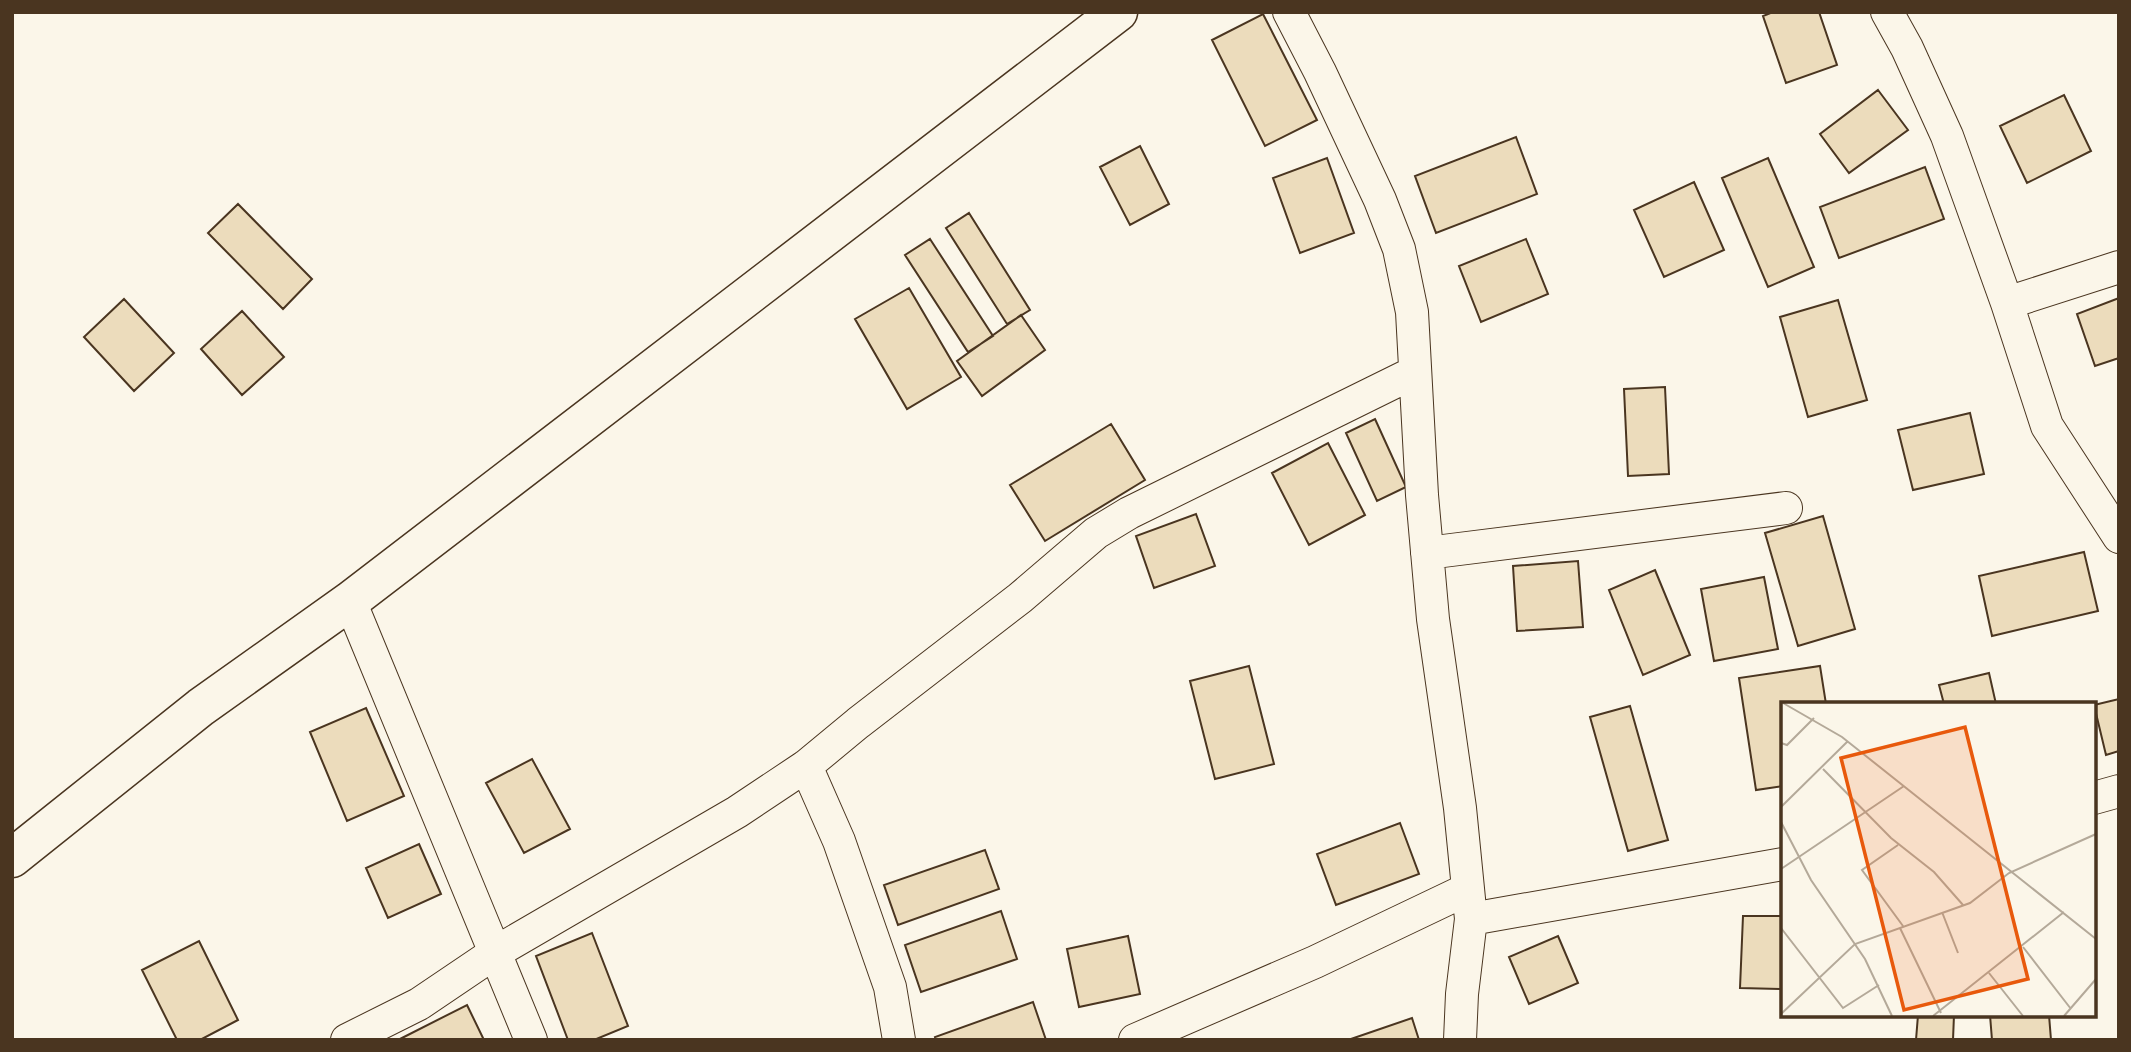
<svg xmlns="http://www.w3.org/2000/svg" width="2131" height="1052" viewBox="0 0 2131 1052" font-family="Quicksand,sans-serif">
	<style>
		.building { fill: #ecdcbc; stroke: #4a3520; stroke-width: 2 }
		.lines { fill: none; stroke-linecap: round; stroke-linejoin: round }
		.street-casing { stroke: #4a3520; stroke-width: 34 }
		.secondary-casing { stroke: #4a3520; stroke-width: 41 }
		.street { stroke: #fbf6e9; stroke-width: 32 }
		.secondary { stroke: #fbf6e9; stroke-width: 38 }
		.inset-road { fill: none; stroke: #b4a999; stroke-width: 2 }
		.view { fill: #e8590c; fill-opacity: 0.15; stroke: #e8590c; stroke-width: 3.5 }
		.inset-edge { fill: none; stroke: #4a3520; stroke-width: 3.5 }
	</style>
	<rect width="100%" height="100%" fill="#fbf6e9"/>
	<path class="building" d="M1773,12H1819L1837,65L1786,83L1763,16Z
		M1263,14L1317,120L1265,146L1212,40Z
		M1878,90L1908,130L1849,173L1820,134Z
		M2064,95L2091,151L2027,183L2000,126Z
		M1516,137L1537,194L1436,233L1415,176Z
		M1140,146L1169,204L1130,225L1100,167Z
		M1327,158L1354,233L1300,253L1273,178Z
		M1768,158L1814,267L1768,287L1722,178Z
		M1925,167L1944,219L1839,258L1820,207Z
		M1694,182L1724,250L1664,277L1634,210Z
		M238,204L312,279L283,309L208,233Z
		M969,213L1030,310L1007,324L946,228Z
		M930,239L993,336L968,352L905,255Z
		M1526,239L1548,294L1481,322L1459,266Z
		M909,288L961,377L907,409L855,319Z
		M2119,298V358L2095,366L2077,314Z
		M124,299L174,353L134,391L84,337Z
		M1838,300L1867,400L1808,417L1780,317Z
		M242,311L284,357L242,395L201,349Z
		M1021,315L1045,350L982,396L957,361Z
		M1665,387L1669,474L1628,476L1624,389Z
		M1970,413L1984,474L1913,490L1898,430Z
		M1375,419L1406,487L1377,501L1346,433Z
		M1111,424L1145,480L1045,541L1010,485Z
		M1328,443L1365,515L1309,545L1272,473Z
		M1196,514L1215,566L1154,588L1136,536Z
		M1823,516L1855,629L1798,646L1765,533Z
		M2084,552L2098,611L1992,636L1979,576Z
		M1578,561L1583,627L1517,631L1513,566Z
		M1655,570L1690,655L1643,675L1609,590Z
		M1764,577L1778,649L1714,661L1701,589Z
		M1249,666L1274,764L1215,779L1190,681Z
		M1820,666L1826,704H1783V786L1756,790L1739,678Z
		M1989,673L1996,704H1944L1939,685Z
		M2119,699V751L2106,755L2094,705Z
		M1630,706L1668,840L1628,851L1590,717Z
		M366,708L404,796L347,821L310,732Z
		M532,759L570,829L524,853L486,783Z
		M1400,823L1419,874L1336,905L1317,854Z
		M419,844L441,894L388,918L366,868Z
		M985,850L999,889L898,925L884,885Z
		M1001,911L1017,959L921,992L905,945Z
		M1743,916H1783V989L1740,988Z
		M592,933L628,1026L594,1040H568L536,956Z
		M1128,936L1140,994L1079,1007L1067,949Z
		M1558,936L1578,983L1529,1004L1509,957Z
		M199,941L238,1020L200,1040H177L142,970Z
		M1033,1002L1046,1040H936L935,1037Z
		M467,1005L484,1040H398Z
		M1918,1015H1954L1953,1040H1916Z
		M1990,1015H2049L2051,1040H1992Z
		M1412,1018L1419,1040H1348Z"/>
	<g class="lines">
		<g class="street-casing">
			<path id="street" d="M1289,12L1320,72L1380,200L1399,249L1412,312L1422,495L1433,619L1460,808L1471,919L1462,994L1460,1040
				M1887,12L1907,48L1947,136L2007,303L2047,426L2119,537
				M2007,303L2119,267
				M1427,553L1786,508
				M350,601L531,1040
				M806,766L839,841L890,987L899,1040
				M2094,798L2119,791
				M1471,919L1783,864
				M347,1040L419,1004L496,952L737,812L806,766L858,723L1020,598L1096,533L1129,513L1415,372
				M1135,1040L1315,962L1468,889"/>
		</g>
		<g class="secondary-casing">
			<path id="secondary" d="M12,858L201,707L350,601L1118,12"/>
		</g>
		<use href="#street" class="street"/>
		<use href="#secondary" class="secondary"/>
	</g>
	<g transform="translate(1781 702)">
		<rect width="315" height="315" fill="#fbf6e9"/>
		<path class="inset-road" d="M2,1L61,35L315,237M0,41L6,43L33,16M42,67L110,136L153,170L182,203M0,105L67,39M0,120L30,178L84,257L111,314M117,143L81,168L122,224M0,167L123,84M161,210L177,251M0,226L62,306L98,283M119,226L160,311M242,245L290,307M208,271L242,314M0,312L74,242L189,201L228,171L315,132M152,314L283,210M283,314L315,277"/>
		<path class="view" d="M184,25L247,277L123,308L60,56Z"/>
		<rect width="315" height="315" class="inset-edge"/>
	</g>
	<rect width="2131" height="1052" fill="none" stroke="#4a3520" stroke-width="28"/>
</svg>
